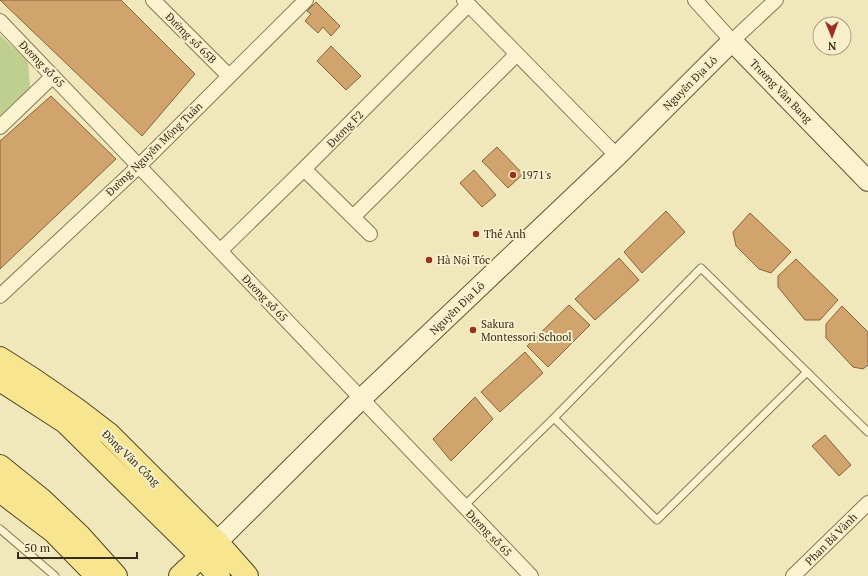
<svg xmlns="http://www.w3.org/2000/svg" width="868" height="576" viewBox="0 0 868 576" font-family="'PT Serif',serif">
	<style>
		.green { fill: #bfcf8f }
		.building { fill: #d1a46e; stroke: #896339 }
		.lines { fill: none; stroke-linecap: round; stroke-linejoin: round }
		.lane-casing { stroke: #887754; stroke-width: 9 }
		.street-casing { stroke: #887754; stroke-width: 16 }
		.secondary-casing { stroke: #6a5738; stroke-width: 22 }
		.primary-casing { stroke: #554429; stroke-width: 24 }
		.lane { stroke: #fbf3cf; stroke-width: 7 }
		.street { stroke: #fbf3cf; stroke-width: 14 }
		.secondary { stroke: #fbf3cf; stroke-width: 20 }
		.primary { stroke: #f8e58f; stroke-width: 22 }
		.poi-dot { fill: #9b2f20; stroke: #f7f0cb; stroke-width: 1.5 }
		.labels { text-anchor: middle; stroke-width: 4; stroke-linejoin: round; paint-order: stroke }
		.street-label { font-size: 11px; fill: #362c1a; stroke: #f7f0cb }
		.poi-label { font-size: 11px; fill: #362c1a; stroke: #f7f0cb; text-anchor: start }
	</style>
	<rect width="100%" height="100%" fill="#f0e7bb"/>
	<path class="green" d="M0,35L28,61L30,88L0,117Z"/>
	<path class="building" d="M0,0H121L195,74L142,136Z
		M316,2L340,26L331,36L323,27L318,33L305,21L311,14L307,11Z
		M331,46L361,76L346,90L317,61Z
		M51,96L116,159L0,269V141Z
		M497,147L523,174L508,188L482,161Z
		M474,170L496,195L482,207L460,183Z
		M666,211L685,232L642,273L624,252Z
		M750,213L791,252L771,273L759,269L736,246L733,232Z
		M619,258L639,280L595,320L575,299Z
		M796,259L838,300L820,320H805L778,287V276Z
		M569,305L590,325L548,367L527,346Z
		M842,306L868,332V365L863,369L853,367L826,338V324Z
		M525,352L543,373L500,412L481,392Z
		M475,397L493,419L451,461L433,439Z
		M825,435L851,465L839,476L812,446Z"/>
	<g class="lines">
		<g class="lane-casing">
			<path id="lane" d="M554,418L657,520L807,372
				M464,506L554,418L701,268L868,432
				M0,529L55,576"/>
		</g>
		<g class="street-casing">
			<path id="street" d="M153,0L229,76
				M464,0L617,156
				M695,0L732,41L776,0
				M0,21L531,576
				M0,127L53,76
				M304,169L370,234
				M353,217L517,54
				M220,251L304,169L468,5
				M0,296L139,166L306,0
				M793,576L868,503"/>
		</g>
		<g class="secondary-casing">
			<path id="secondary" d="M217,542L361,399L617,156L732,41L868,181"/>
		</g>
		<g class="primary-casing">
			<path id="primary" d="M0,358L33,379L75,408L109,434L217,542L247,576
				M0,380L65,422L201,556L219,576
				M0,466L41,499L80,536L116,576
				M0,491L54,532L97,576
				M180,576L211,547"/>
		</g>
		<use href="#lane" class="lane"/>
		<use href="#street" class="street"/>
		<use href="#secondary" class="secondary"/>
		<use href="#primary" class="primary"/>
	</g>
	<g class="poi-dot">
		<circle cx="513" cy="175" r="4"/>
		<circle cx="476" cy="234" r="4"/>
		<circle cx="429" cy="260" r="4"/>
		<circle cx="473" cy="330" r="4"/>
	</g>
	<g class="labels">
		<g class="street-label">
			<text transform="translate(191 38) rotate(45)" y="4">Đường số 65B</text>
			<text transform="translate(42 64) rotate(46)" y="4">Đương số 65</text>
			<text transform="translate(690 83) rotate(-45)" y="4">Nguyễn Địa Lô</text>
			<text transform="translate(781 91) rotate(46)" y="4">Trương Văn Bang</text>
			<text transform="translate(345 129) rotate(-45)" y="4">Đương F2</text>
			<text transform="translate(154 149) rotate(-44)" y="4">Đường Nguyễn Mộng Tuân</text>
			<text transform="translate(265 298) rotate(46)" y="4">Đương số 65</text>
			<text transform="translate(457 308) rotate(-44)" y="4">Nguyễn Địa Lô</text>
			<text transform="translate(131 458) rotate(44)" y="4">Đồng Văn Cống</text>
			<text transform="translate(489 533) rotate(46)" y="4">Đương số 65</text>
			<text transform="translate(831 539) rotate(-45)" y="4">Phan Bá Vành</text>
		</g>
		<g class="poi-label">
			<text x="521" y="179">1971's</text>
			<text x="484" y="238">Thế Anh</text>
			<text x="437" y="264">Hà Nội Tóc</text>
			<text x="481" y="328">Sakura<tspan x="481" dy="13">Montessori School</tspan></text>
		</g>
	</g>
	<g transform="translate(832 36) rotate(179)"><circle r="19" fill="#f7f0cb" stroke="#aaa284"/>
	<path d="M0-3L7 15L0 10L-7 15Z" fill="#9b2f20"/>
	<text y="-6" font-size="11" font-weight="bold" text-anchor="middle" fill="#362c1a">N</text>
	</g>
	<path d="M18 552v6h119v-6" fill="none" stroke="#362c1a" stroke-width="2"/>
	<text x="24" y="552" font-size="12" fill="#362c1a" stroke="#f7f0cb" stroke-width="3" paint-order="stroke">50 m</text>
</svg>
